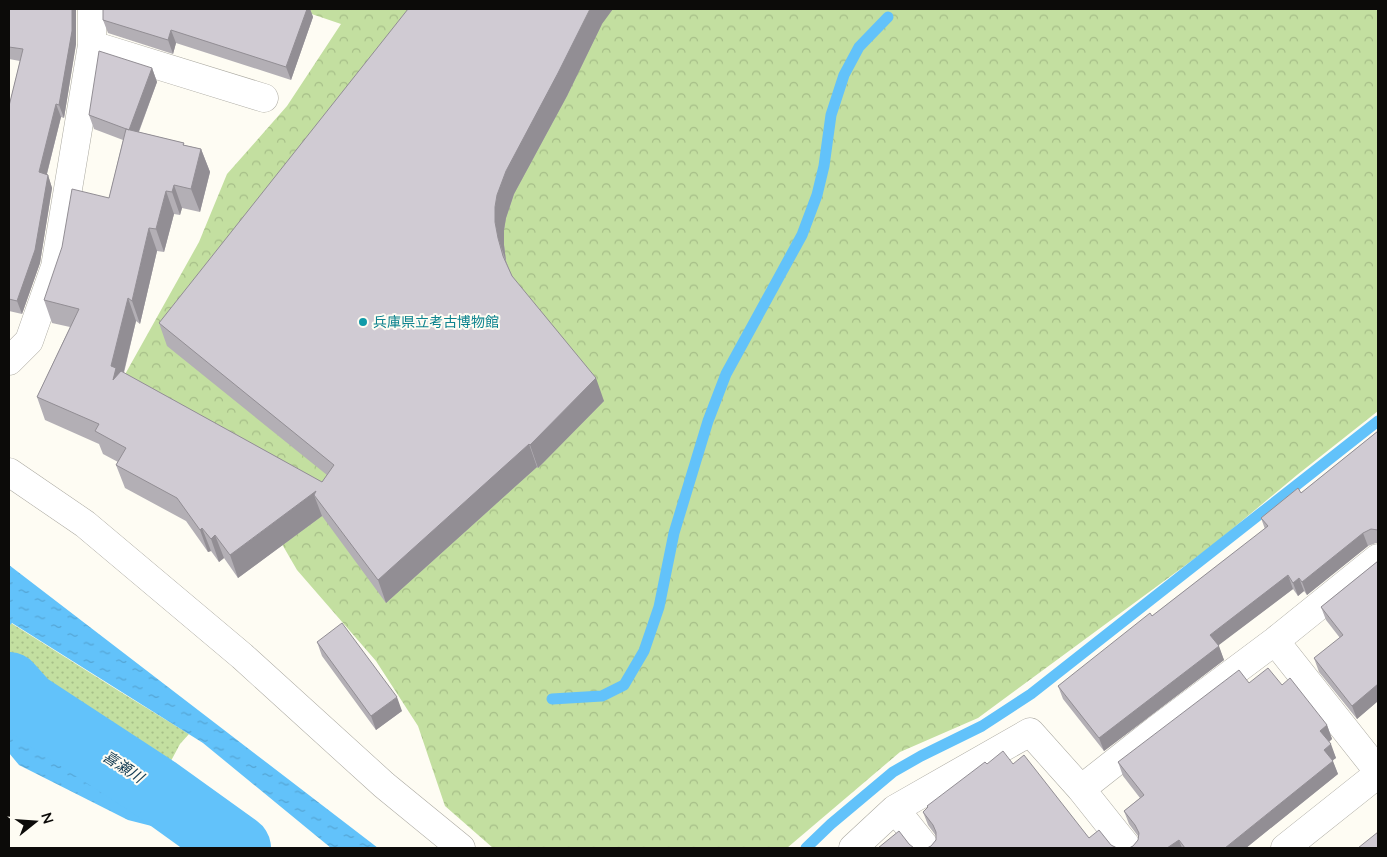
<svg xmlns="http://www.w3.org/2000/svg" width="1387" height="857" viewBox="0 0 1387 857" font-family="Lato,'Noto Sans JP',sans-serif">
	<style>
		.grass { fill: url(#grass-dots) }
		.park { fill: url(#park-crowns) }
		.water { fill: url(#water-ripples) }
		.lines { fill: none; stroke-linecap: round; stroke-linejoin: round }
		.stream { stroke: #62c2fa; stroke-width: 11 }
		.river { stroke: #62c2fa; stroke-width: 66 }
		.street-casing { stroke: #aba9a1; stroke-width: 29 }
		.street { stroke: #fff; stroke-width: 28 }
		.wall { fill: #b3afb5 }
		.shaded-wall { fill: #928e94 }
		.building { fill: #d0cbd3; stroke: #928e94 }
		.culture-dot { fill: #0f9aa8; stroke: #fefcf3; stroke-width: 2 }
		.labels { text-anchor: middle; stroke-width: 4; stroke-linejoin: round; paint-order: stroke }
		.culture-label { font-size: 14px; fill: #0d838f; stroke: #fefcf3; text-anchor: start }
		.water-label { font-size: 15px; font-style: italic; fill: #113a51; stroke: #fefcf3 }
	</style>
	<defs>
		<pattern id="grass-dots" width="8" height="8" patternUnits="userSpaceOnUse" patternTransform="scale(1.25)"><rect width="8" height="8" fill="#c3dfa0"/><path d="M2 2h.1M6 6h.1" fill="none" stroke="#a6be88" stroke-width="1.8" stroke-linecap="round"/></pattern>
		<pattern id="park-crowns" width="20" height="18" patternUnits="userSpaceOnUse" patternTransform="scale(1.25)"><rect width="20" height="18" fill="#c3dfa0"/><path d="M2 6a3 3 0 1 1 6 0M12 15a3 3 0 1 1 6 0" fill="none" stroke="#a6be88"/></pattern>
		<pattern id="water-ripples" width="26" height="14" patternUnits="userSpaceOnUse" patternTransform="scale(1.25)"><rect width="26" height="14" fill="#62c2fa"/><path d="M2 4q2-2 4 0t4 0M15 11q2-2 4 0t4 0" fill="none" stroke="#54a5d5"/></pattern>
	</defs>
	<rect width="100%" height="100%" fill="#fefcf3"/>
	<path class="grass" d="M11,623L119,691L189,734L180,744L156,789L54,747L9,692V626Z"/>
	<path class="park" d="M297,9H1378V411L1297,475L1213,545L978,718L900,752L787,848H493L445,806L418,726L376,661L297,570L250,489L123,378L199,242L227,174L287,106L341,24Z"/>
	<path class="water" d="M9,565L378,848H331L203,743L12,623L9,626Z
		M9,692L54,747L156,789L238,848L128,820L19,765L9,753Z"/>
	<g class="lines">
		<path class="stream" d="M552,699L602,696L624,685L644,651L659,607L674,533L708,421L726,374L802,235L817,195L824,166L831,115L844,75L859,47L888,17
			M806,848L831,824L893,772L921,756L982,726L1031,694L1378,421"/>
		<path class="river" d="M9,685L26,704L156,789L238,848"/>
		<g class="street-casing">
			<path id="street" d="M92,45L264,98
				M9,361L29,341L55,267L92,45V9
				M9,472L85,524L242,656L384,785L461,848
				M1275,641L1378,771
				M1081,789L1156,730L1275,641L1378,558
				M895,809L926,848
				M853,848L895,809L1030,732L1081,789L1128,848
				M1285,848L1378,774"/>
		</g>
		<use href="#street" class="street"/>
	</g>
	<path class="wall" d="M9,9H76V44L64,118L61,117L47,174L48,175L52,188L40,263L22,314L9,311V106L20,61L9,59Z
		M103,9H310L313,17L291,80L176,43L173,54L108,33L103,20Z
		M602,24L567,96L514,194L506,218L504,230V245L506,261L512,276L604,401L538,468L537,467L386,603L322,516L238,578L224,558L219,562L211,551L208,552L186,521L125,488L116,465L118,462L103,454L99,444L45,420L37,397L70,327L52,323L44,300L109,198L123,140L94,129L89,115L152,68L157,82L139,132L184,143V145L201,149L210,172L200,212L182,208L180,215L174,214L164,252L157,251L140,324L136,321L124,373L322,482L327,475L167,346L159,323Z
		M1378,431V543H1376L1368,546L1307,595L1304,591L1298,596L1293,589L1218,645L1224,660L1104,751L1063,699L1058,686L1152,616L1265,529L1261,518L1301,493Z
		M1378,561V701L1357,719L1319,672L1314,658L1340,638L1326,620L1321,607Z
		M317,642L402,711L376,730L322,656Z
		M1249,683L1282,685L1327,725L1332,739L1329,742L1336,758L1332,760L1338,774L1246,848H1129L1133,846L1138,840V836L1129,824L1124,811L1140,798L1123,776L1118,762Z
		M987,764H1013L1089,838L1111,845L931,846L936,840V836L928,825L923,812Z"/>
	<path class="shaded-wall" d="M72,9H76V44L64,118L59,105Z
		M307,9H310L313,17L291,80L286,67Z
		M590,9H613L602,24L567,96L514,194L506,218L504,230V245L506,261L512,279L498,238L495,222V207L497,195L506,171Z
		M171,30L176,43L173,54L168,40Z
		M152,68L157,82L134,144L129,130Z
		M56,104L61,117L44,185L39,172Z
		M201,149L210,172L200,212L191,189Z
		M48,175L52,188L40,263L22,314L17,301Z
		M174,185L182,208L180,215L172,192Z
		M166,191L174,214L164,252L156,229Z
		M149,228L157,251L140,324L132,301Z
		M128,298L136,321L121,383L113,380L111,366Z
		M596,378L604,401L538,468L530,445Z
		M529,444L537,467L386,603L378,580Z
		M316,491L314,495L322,516L238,578L230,555Z
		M202,528L211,551L208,552L200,530Z
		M1363,533L1368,546L1307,595L1302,582Z
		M215,535L224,558L219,562L211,539Z
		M1288,575L1293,589L1215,648L1210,635Z
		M1299,578L1304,591L1298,596L1293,583Z
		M1219,646L1224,660L1104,751L1099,738Z
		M1378,684V701L1357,719L1352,706Z
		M397,697L402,711L376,730L371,716Z
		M1327,725L1332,739L1325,745L1320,731Z
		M1331,744L1336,758L1328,764L1324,750Z
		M1333,761L1338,774L1246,848H1225Z
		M1179,840L1182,848H1167Z"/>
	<path class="building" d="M9,9H72V31L59,105L56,104L39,172L48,175L35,250L17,301L9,299V106L23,49L9,47Z
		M103,9H307L286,67L171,30L168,40L103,20Z
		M408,9H590L558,73L506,171L497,195L495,207V222L498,238L503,256L512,276L596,378L530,445L529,444L378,580L314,495L316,491L230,555L215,535L211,539L202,528L200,530L177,498L116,465L126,448L95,431L99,424L37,397L79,309L44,300L62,247L72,189L109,198L126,129L184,143L183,145L201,149L191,189L174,185L172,192L166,191L156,229L149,228L132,301L128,298L111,366L116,368L113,380L121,371L322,482L334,465L159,323Z
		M99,51L152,68L129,130L89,115Z
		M1378,431V530L1371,529L1363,533L1302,582L1299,578L1293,583L1288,575L1210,635L1219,646L1099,738L1058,686L1150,613L1152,616L1268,526L1261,518L1298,488L1301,493Z
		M1378,561V684L1352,706L1314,658L1343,635L1321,607Z
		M342,623L397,697L371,716L317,642Z
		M1268,668L1282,685L1290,678L1327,725L1320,731L1331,744L1324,750L1333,761L1225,848H1185L1179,840L1167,848H1129L1133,846L1138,840L1139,833L1135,825L1124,811L1144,795L1118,762L1239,670L1249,683Z
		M1003,751L1013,764L1024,755L1089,838L1099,830L1111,845L1117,848H927L931,846L936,840V832L933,825L923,812L928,807L927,806L985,762L987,764Z
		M899,831L909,844L914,848H878Z
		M1378,832V848H1358Z"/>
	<circle class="culture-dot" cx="363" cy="322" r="5"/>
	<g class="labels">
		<g class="culture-label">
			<text x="373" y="327">兵庫県立考古博物館</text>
		</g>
		<g class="water-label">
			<text transform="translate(123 767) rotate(33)" y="5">喜瀬川</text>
		</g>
	</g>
	<rect width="1387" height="857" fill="none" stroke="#0c0b09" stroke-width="20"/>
	<g transform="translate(35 822) rotate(73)" stroke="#fefcf3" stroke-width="4" paint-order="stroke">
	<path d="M0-4L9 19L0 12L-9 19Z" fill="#0c0b09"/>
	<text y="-8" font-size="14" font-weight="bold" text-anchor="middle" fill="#0c0b09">N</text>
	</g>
</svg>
